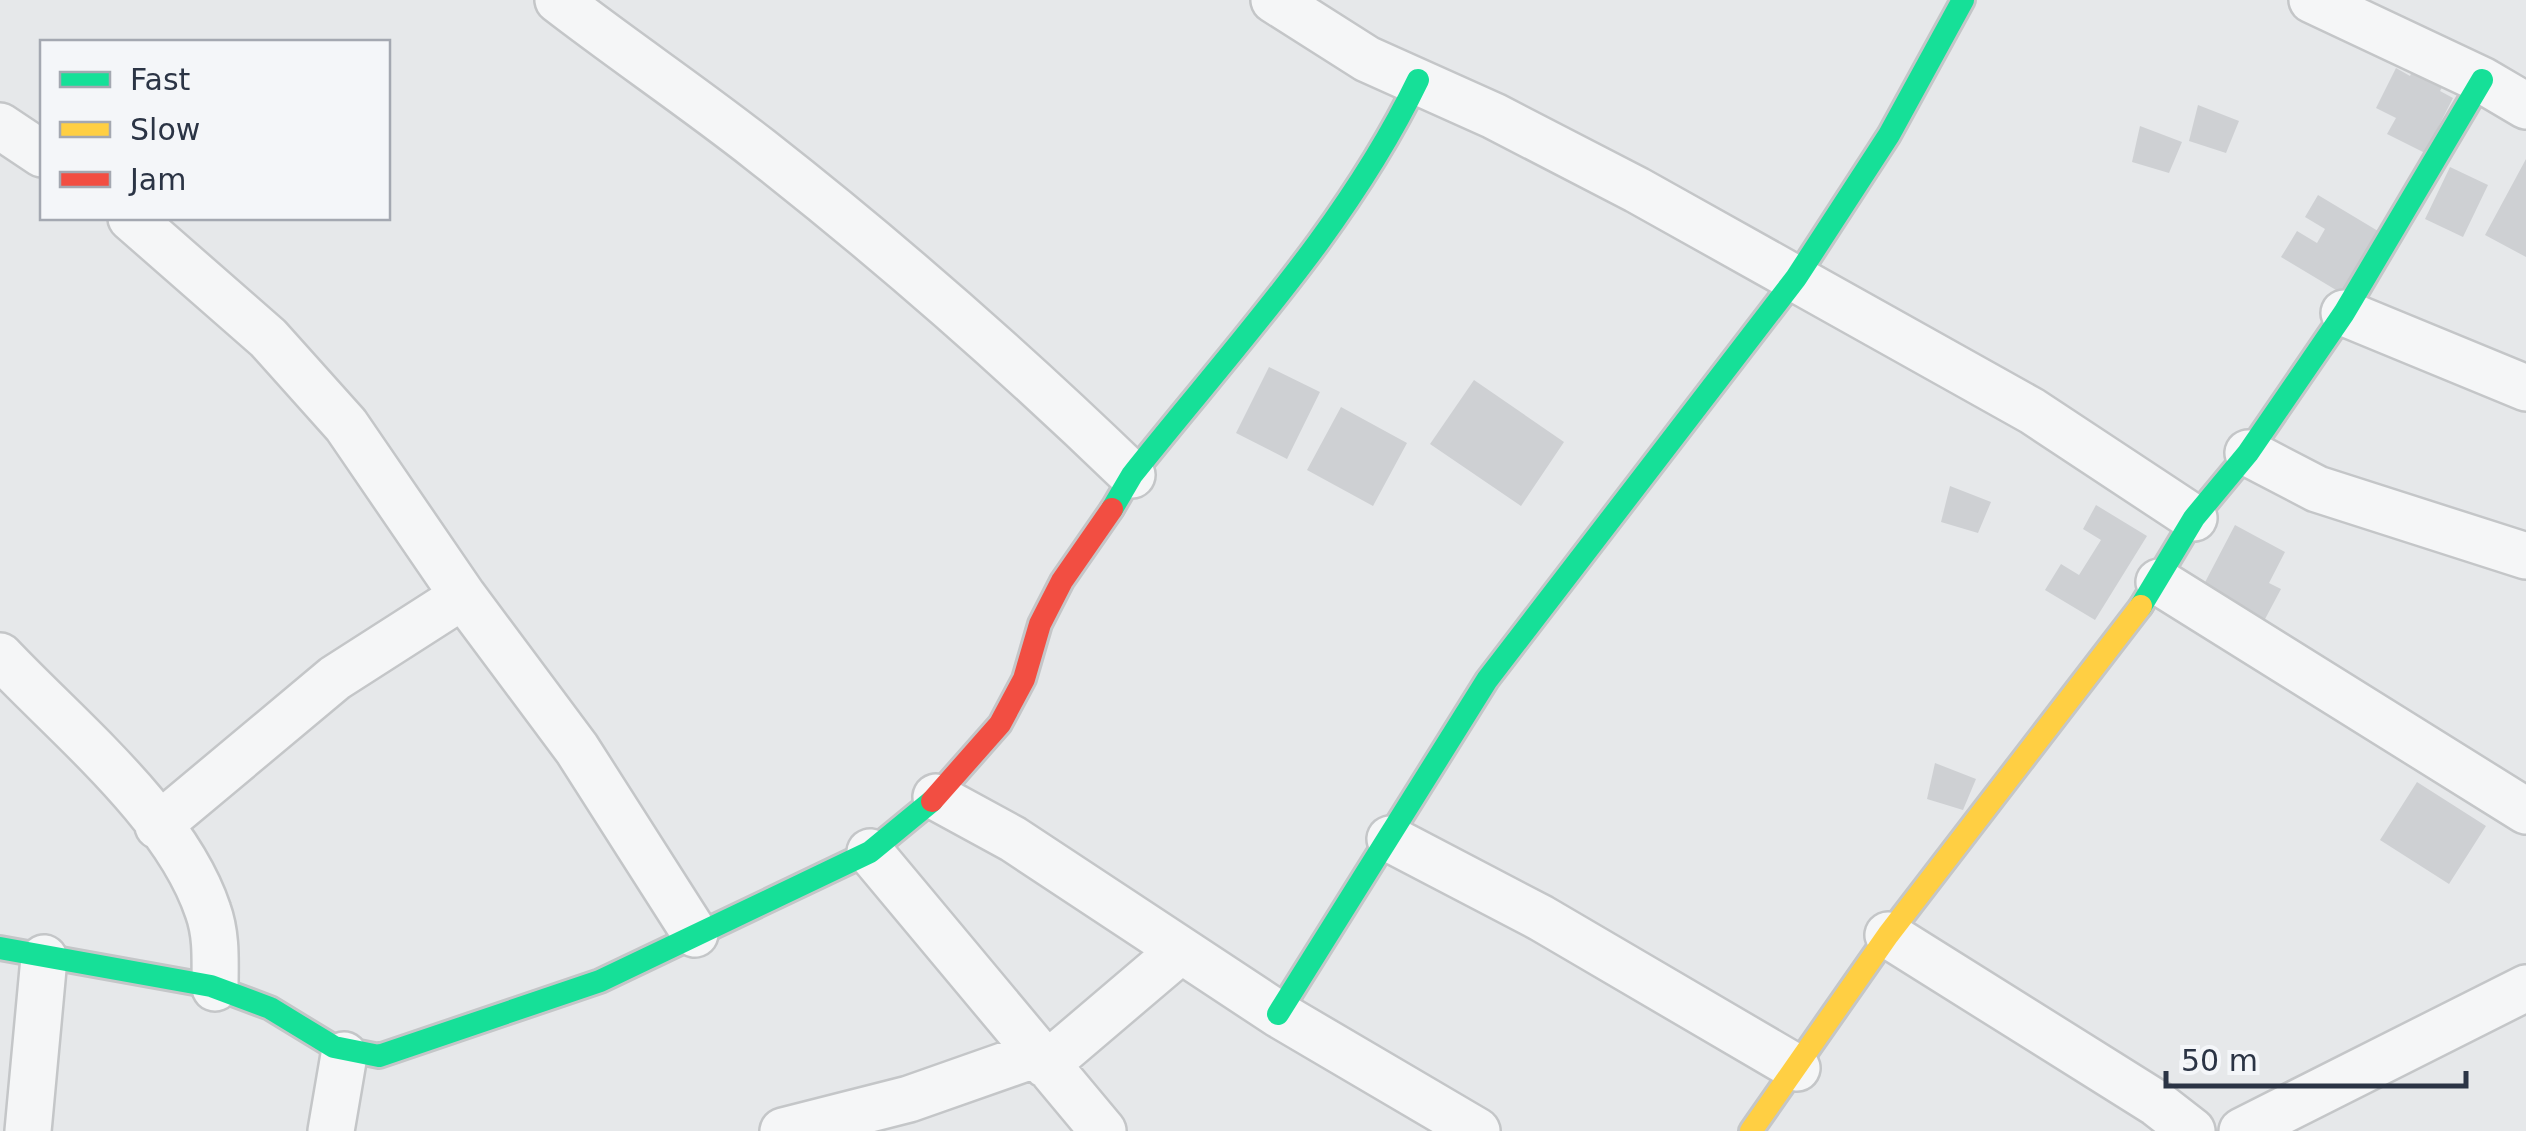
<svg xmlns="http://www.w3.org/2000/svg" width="2526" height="1131" viewBox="0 0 2526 1131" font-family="'DejaVu Sans',sans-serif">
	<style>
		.building { fill: #ced0d3 }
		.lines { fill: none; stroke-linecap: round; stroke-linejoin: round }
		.street-casing { stroke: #c4c6c8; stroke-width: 50 }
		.fast-casing { stroke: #c4c6c8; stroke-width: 28 }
		.slow-casing { stroke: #c4c6c8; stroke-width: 28 }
		.jam-casing { stroke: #c4c6c8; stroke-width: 28 }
		.street { stroke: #f5f6f7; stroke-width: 45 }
		.fast { stroke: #16e098; stroke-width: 22 }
		.slow { stroke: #ffcf43; stroke-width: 22 }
		.jam { stroke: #f24e42; stroke-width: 22 }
	</style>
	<rect width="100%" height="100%" fill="#e6e8ea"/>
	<path class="building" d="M2396,68L2410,76L2413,69L2444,84L2440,91L2453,98L2425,153L2387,134L2396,118L2376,108Z
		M2198,105L2239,121L2226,153L2189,141Z
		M2140,126L2182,142L2169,173L2132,162Z
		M2526,159V257L2485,235Z
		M2450,167L2488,185L2463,237L2425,219Z
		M2318,195L2378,231L2341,293L2281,257L2297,231L2317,243L2325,229L2305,217Z
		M1269,367L1320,392L1287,459L1236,433Z
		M1474,380L1564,442L1521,506L1430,444Z
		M1341,407L1407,443L1373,506L1307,470Z
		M1950,486L1991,502L1978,533L1941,522Z
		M2096,505L2147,536L2095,620L2045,590L2061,564L2079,575L2101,540L2083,529Z
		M2235,525L2285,552L2269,583L2281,589L2264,621L2202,588Z
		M1935,763L1976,779L1963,810L1927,799Z
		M2417,782L2486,826L2449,884L2380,840Z"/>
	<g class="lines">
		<g class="street-casing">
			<path id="street" d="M558,0C624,51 694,98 760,150C890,252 1014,361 1132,475
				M1274,0L1367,59L1494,116L1637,190L2032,411L2194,518
				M2312,0L2482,80L2526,106
				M0,126L42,154
				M131,218L268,338L346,425L463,596L577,749L695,934
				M2344,313L2526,388
				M2248,453L2317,489L2526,556
				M2159,582L2526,811
				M0,656C69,729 176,815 208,911C217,936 215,962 215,988
				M936,797L1013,839L1278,1014L1477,1131
				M158,826L335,678L463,596
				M1390,839L1541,918L1797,1068
				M870,852L1103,1131
				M1888,935L2156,1103L2192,1131
				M1046,1065L1180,951
				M28,1131L44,958
				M331,1131L344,1055
				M783,1131L909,1099L1037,1054
				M2242,1131L2526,988"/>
		</g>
		<g class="fast-casing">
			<path id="fast" d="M1112,509L1132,475C1233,348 1347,227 1418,80
				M2141,606L2194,518L2248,453L2344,313L2482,80
				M0,948L211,986L270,1008L334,1047L379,1056L600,981L870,852L932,801
				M1278,1014L1487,680L1796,278L1889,135L1963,0"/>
		</g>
		<g class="slow-casing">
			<path id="slow" d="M1751,1131L1888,935L2141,606"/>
		</g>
		<g class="jam-casing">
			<path id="jam" d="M932,801L1000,724L1024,679L1040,624L1062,581L1112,509"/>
		</g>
		<use href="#street" class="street"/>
		<use href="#fast" class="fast"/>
		<use href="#slow" class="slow"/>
		<use href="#jam" class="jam"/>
	</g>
	<rect x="40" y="40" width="350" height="180" fill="#f4f6f9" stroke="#a4a8b1" stroke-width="2.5"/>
	<rect x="60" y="72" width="50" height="15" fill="#16e098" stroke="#a4a8b1" stroke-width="2.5"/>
	<text x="130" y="90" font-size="30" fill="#2b3445">Fast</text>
	<rect x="60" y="122" width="50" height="15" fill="#ffcf43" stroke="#a4a8b1" stroke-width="2.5"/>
	<text x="130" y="140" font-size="30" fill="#2b3445">Slow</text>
	<rect x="60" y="172" width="50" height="15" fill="#f24e42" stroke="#a4a8b1" stroke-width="2.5"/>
	<text x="130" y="190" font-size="30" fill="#2b3445">Jam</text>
	<path d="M2166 1071v15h300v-15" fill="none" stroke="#2b3445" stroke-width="5"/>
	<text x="2181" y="1071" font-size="30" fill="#2b3445" stroke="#f4f6f9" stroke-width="8" paint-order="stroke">50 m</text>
</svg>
